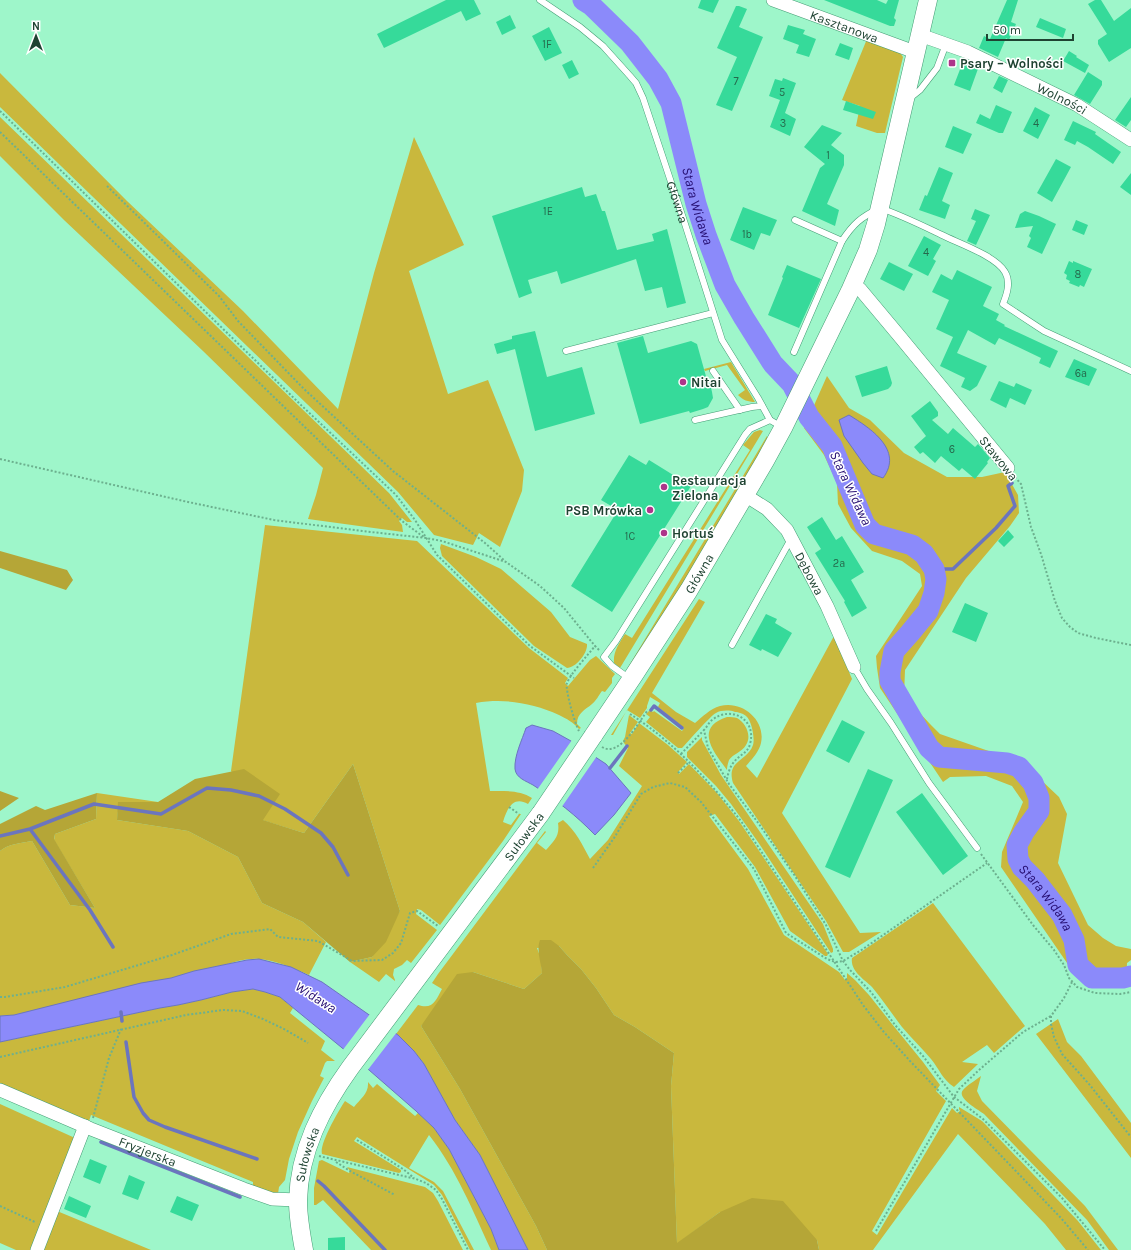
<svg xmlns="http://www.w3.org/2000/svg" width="1131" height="1250" viewBox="0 0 1131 1250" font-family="Karla,sans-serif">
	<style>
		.green { fill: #c9b83d }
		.forest { fill: #b5a637 }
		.water { fill: #8b8afa; stroke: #6b75be }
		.pier { fill: #9ef6ca }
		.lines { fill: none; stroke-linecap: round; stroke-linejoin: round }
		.stream { stroke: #6b75be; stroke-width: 3.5 }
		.river { stroke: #8b8afa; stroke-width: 21 }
		.building { fill: #36da9a }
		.lane-casing { stroke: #449c74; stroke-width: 7 }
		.street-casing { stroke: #449c74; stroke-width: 14 }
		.secondary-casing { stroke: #449c74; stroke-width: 19 }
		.path { stroke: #6cb08e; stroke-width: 2; stroke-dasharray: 2 2; stroke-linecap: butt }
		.lane { stroke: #fff; stroke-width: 6 }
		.street { stroke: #fff; stroke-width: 13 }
		.secondary { stroke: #fff; stroke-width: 18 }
		.secondary-bridge-casing { stroke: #449c74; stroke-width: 19; stroke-linecap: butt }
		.secondary-bridge { stroke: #fff; stroke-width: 18 }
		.poi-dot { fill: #ad358a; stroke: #fff; stroke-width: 1.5 }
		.labels { text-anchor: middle; stroke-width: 3; stroke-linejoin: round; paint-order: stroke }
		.number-label { font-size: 11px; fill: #25694c }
		.street-label { font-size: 13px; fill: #1f4332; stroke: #fff }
		.poi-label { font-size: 13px; font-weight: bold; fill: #1f4332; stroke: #fff; text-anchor: start }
		.water-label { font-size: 14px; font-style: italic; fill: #260e72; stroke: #fff }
	</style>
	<rect width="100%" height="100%" fill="#9ef6ca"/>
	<path class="green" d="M867,39L898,50L903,57L885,133H877L856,126L860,106L842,100Z
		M0,73L127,201L243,311L338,409L374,273L414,137L464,245L409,271L448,394L488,380L524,470L522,491L500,547L479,533L473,545L434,535L398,492L0,107Z
		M0,117L389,493L412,522H407L402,518L399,521L402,525L403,532L308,519L316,495L323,468L203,351L64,220L0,156Z
		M731,362L755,402C748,402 743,400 738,395L745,390L727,365L705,371L704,369Z
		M827,376L849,408L870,420L904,453L947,477H982L1005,472L1018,495L1019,513L1010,526L966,578L905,670L904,696L930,724L940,734L1023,763L1059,797L1067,814L1058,863L1088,925L1103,938L1116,946L1131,949V960L1127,963L1126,985L1093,983L1076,976L1001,867L1002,852L1023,802L1012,786L986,776L950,777L943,782L880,688L877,668L876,656L922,586L920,574L902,561L872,551L851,528L838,504L837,483L824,455L804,428Z
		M760,430L763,431L620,668L614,663C613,651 619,644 625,634L632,638L750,450L743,445L754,432Z
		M767,436L768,443L674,601L629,668L627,669Z
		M265,525L417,541L529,648L568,678L565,683L568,686L590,660L596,656L615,674L612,678V683L605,692L602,691C599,695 596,701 592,704C585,710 577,713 577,724L581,728L579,729C573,722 567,719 559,715C533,703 504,698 476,703L490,791C504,791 520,790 532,798L528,804C513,795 507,809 503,822L511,825L519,814H521L503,841L440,925L421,910L417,909L416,914L437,930L411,963L407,960L402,965L394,969L393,975L395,980V981L386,974L379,982L350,962L372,957L400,911L353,764L304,833L262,820L231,771Z
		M441,544L476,557L501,569L551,612L570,637L587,644C588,653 576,668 567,668L534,646L442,556L440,548Z
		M699,599L705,602L652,693L676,712L695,723C702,717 710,709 720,706C742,700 766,720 761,743C759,752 752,759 746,766L757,778L834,636L852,679L782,813L860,933L881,932L849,952H843L826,921L733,783C726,760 747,762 753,745C755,739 752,721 746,716C744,714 738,712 735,712C730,710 721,710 716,713C710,716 688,742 682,748H678L646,722L650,717L646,714L650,710L653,712L654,711L682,731L684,728L658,707L660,703L650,697L647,706V708L640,718L627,710L613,735H611Z
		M629,715L638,722L630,733L632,734L639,723L668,745L687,762L678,772L679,774L689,764L717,793L739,821L828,954L827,956H825L790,931L755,867L715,814L709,816L748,869L784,935L839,972L845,980L847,978V973L855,980L869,995L892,1024L923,1062L940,1085L936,1091L946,1101L872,1231L877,1235L952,1108L957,1113L960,1111L959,1109V1107L982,1121L986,1125L1078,1221L1101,1250H1066L1045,1224L958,1134L873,1250H819L817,1240L720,1212L677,1244L671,1086L674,1053L635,1027L614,1015L596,988L581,969L567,955L559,946L537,948L541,959L542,973L524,989L473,972L421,1026L460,1089L536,1226L547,1250H528L480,1155L455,1120L424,1064L414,1051L396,1034L418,1005C433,1010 436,1000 442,989L432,983L438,974L545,831L546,832L537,843L546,850C554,841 560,836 558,823L563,820C576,831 582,844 590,859L608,840L642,786L619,766L628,748L624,743L623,741L625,737Z
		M727,717C731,717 734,717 737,718C746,723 752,736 746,745C742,752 733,754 729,760C728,763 727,767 727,770C713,751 694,728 727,717Z
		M702,737V740L721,775L823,924L833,949V952L831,953L758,842L731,804L716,786L687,757V752Z
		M97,793L158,802H119L117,820L188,831L238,857L262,903L303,922L326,942L309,975C293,968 275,960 259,959C248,958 238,961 228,964C209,968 190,972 171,978L14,1015L0,1016V851C8,844 21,843 32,841L70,905L95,908L54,840L55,834L96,819Z
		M933,903L1025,1026L994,1053L987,1045L962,1062L978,1064L954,1087C942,1079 940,1070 931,1059C922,1048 911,1038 902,1027C892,1014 883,1000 872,987C864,979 850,971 852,958Z
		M253,989L265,992L280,997L293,1008L290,1013L325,1041L321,1050L335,1061H327L325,1063L320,1076L324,1078L312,1101L298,1132L289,1159L285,1180L279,1187L278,1194L253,1187V1182L91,1115L89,1121L0,1083V1042L160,1008L178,1005L201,1000L232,992Z
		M1058,1019L1067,1042L1081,1056L1131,1123V1158L1036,1034Z
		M981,1076L977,1091L982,1101L1085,1206L1118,1250H1109L1087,1220L984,1114C979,1110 956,1098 963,1090C966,1086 976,1080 981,1076Z
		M368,1082L373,1088L377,1084L415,1116L418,1113L434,1128L449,1149L491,1229L499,1250H491C472,1209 457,1171 429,1135L409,1168L434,1182L443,1191L474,1250H470L442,1195L434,1185L357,1137L354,1141L401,1170V1172L399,1173L322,1154C319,1144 339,1110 345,1101L354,1107C360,1099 369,1094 368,1082Z
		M0,1104L75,1138L31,1250H16L0,1243Z
		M322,1160L349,1173L350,1171L347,1167L425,1187L433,1193L438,1201L463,1250H371L323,1200L316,1205H314V1188L319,1161Z
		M57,1211L151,1250H41Z"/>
	<path class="forest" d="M0,551L67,570L73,580L66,590L0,568Z
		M353,764L400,911L386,942L372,957L350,962L303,922L262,903L238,857L188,831L117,820L118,802H158L195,779L244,769L280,794L263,820L304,833Z
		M0,791L19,798L0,811Z
		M97,793L96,819L55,834L54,839L95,908L70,905L32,841C21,843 8,844 0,851V824L36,806L45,810Z
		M540,940H551L559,946L567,955L581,969L596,988L614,1015L635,1027L674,1053L671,1086L677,1243L720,1212L752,1198L783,1201L817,1240L819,1250H547L536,1226L460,1089L421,1026L457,974L473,972L524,989L542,973C541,961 536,951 540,940Z"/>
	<path class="water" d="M849,415C870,428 904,450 883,478L872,474L863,463L844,436L839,420Z
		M532,725L553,731L571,741L606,764L631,793L614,815L595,835C577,816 555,799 533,785C526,781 516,778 515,769C514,756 522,740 526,728Z
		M259,959L291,967L322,982L398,1035L414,1051L424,1064L455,1120L480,1155L528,1250H499L491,1229L449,1149L434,1128L416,1111L369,1070L280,997L265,992L253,989L232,992L201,1000L178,1005L160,1008L0,1042V1016L14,1015L141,983L171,978L194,971L247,960Z"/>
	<path class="pier" d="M572,740L597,756L561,808L537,790Z
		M370,1014L397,1032L367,1071L342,1051Z"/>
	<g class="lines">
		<path class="stream" d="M934,569H953L996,528L1015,506L1008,486L1012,483
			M651,710L654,706L682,728
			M610,768L627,746
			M30,829L90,910L113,947
			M0,836L30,829L94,804L161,814L207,788L231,790L259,796L285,809L321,833L333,847L348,875
			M121,1012L122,1021
			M126,1042L134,1097L143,1113L149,1120L165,1127L257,1159
			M101,1142L240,1197
			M318,1181L324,1186L385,1250"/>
		<path class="river" id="s1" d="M583,0L591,5L630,43L658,79L671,103L696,204L706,235L725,285L744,318L773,364L792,384L809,417L832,446L865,525L874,534L912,545L924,554L934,569L936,579L934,593L928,611L910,633L894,651L890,672V681L929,748L939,757L1007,763L1019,767L1033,783L1039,798V811L1024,832L1017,845L1018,859L1022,867L1035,880L1062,915L1074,940L1078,965L1092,978H1123L1131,976"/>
	</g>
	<path class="building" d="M446,0H474L481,14L466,21L461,11L384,48L377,34Z
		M701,0H719L713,13L698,8Z
		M824,0H877L886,4L888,0H899L894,18L896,20L894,26H890Z
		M1007,0H1018L1011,22L1016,24L1009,40L1006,38L998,57L979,48L984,36L990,39Z
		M1095,0H1101L1114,21L1131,8V48L1109,62L1098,44V40L1107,34L1088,4Z
		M736,6H739L747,9L739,27L763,37L732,111L716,105L737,57L717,48Z
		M510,15L516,28L502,35L496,22Z
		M1040,18L1066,29L1063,38L1036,27Z
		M788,25L805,30L803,34L816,39L809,57L796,53L799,45L783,39Z
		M549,27L562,53L545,61L532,36Z
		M840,43L853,48L849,60L835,55Z
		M1069,51L1077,56L1076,57L1089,65L1085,73L1063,61Z
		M964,59L979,66L970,91L954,85Z
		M572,60L579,74L569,79L562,65Z
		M1088,72L1102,81V85L1090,104L1074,95Z
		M999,76L1008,80L1002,93L993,88Z
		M783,78L796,83L785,113L796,119L790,136L770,127L780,100L769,96L775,79L782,81Z
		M1131,97V120L1126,127L1115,120Z
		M846,101L876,112L873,119L843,110Z
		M996,105L1012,112L1003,133H999L976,123L980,114L990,119Z
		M1035,107L1050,115L1038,139L1023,131Z
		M1073,121L1096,132L1095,134L1121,152L1113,164L1088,147L1077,141L1075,145L1064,140Z
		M822,125L842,133L831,145L844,155V165L827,204L839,210L835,226L802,211L820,168L825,164L804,147Z
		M953,126L972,134L963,154L945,147Z
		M1056,159L1071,167L1052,202L1037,193Z
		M939,167L953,173L942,201L950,205L945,219L919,210L925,195L927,196Z
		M1131,173V195L1120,187Z
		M582,187L585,197L596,194L602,211H605L617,250L654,241L652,234L667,229L686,303L667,308L662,287L645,291L636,259L561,284L557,271L528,280L532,293L519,298L492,216Z
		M743,207L777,220L770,236L761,233L754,250L730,240Z
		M975,209L990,215L976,245L967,241L976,221L971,219Z
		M1025,211L1039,216L1056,224L1042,254L1027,247L1031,238L1029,236L1033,226L1015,228L1020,214Z
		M1076,220L1088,225L1084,235L1072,230Z
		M924,236L941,245L933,259L936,261L928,276L908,266Z
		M1069,261L1073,263V261L1092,269L1084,287L1080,285L1079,287L1069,283L1070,281L1066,279L1067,275L1064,273Z
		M889,262L913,274L904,291L880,279Z
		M787,265L821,279L799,328L768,315L783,278L782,277Z
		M957,270L992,287L983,306L999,314L996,320L1005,325L1004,326L1058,351L1050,368L1039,363L1041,358L999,338L995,345L968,330L957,353L987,366L977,386L970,391L961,387L965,378L940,366L953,337L936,329L949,300L932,292L941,274L952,280Z
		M535,331L547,377L582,367L595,414L535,431L515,349L497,354L494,344L512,339V336Z
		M643,336L648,353L691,341L697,344L707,380L709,379L712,392L713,398L708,407L703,409L690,413L689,411L640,424L617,343Z
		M1074,359L1097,369L1089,386L1065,377Z
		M887,366L892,383L891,386L888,389L862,397L855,376Z
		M999,381L1014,387L1016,383L1032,390L1025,405L1010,398L1006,408L990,400Z
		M930,401L938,412V416L932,420L948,434L953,428L975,447L978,444L990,458L987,462L988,463L975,479L962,468L959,471L941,456L935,463L923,452L920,454L914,447L926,436L911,416Z
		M629,455L646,465L649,460L691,486L612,612L571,586L618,510L601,500Z
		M822,517L836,540L842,536L864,572L851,580L867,608L852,617L844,602L845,601L815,553L821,549L807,527Z
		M1008,530L1014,537L1004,547L998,541Z
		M965,603L988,613L976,642L952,632Z
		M766,614L777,619L775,623L792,633L778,657L762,649L761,651L749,645Z
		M842,720L865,732L849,763L826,751Z
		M868,769L893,780L850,878L825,867Z
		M922,793L968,856L943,875L896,812Z
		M90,1159L107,1166L100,1184L83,1177Z
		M129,1175L145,1182L138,1200L122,1194Z
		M69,1196L91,1206L86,1218L64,1209Z
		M177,1196L199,1205L192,1221L170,1212Z
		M345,1237V1250H328V1238Z"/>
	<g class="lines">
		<g class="lane-casing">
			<g id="lane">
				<path id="s2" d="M540,0L580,27L603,46L630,76L636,83L643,98L685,224L722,340L758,398L770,420L782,427"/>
				<path d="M910,98L920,90L937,68L946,44"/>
				<path d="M795,220L842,241"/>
				<path d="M566,351L713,313"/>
				<path d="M794,352L842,241C853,224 861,217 880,208C901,215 921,225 942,235C958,243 996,256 1005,272C1011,282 1007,294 1003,304L1044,331L1131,371"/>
				<path d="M713,371L740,410"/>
				<path d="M695,420L752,407L762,406"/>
				<path d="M732,645L791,539"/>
				<path d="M854,667L867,689L891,723L929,783L977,848"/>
				<path d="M630,679L612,666L604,657L616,641L745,435L750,429L770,420"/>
			</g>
		</g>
		<g class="street-casing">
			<g id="street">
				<path id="s3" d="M773,0L915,52"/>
				<path id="s4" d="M920,35L968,52L1077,105L1131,140"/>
				<path d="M853,285L860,289L901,338L1008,468"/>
				<path id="s5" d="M745,495L767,509L787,530L827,606L854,667"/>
				<path id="s6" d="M0,1090L91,1129L244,1189L272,1199L298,1200"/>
				<path d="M37,1250L85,1126"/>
			</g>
		</g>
		<g class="secondary-casing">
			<g id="secondary">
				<path id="s7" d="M593,736L634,675L689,590L765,461L783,428L850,291L868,250L876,224L928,0"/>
				<path id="s8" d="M304,1250C301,1234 298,1217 298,1201C299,1151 322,1107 350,1068L541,813"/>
			</g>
		</g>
		<path class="path" d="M0,111L302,406L396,495L415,520L437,555L530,646L574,678
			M0,132L402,521L425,538
			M107,186L219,296L238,321L304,389L393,471L485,543L505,561
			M0,459L188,502L274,520L362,531L426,538L442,541L506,562L540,586L564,608L595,646
			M1015,477L1021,484L1031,527L1041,554L1055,601L1062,618L1070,627L1078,633L1096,638L1131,645
			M630,714C674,742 709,781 741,821L863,1005L883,1031L910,1061L1061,1218L1088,1250
			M579,731C575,724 565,690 567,683C571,673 588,655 595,646L599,650
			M602,747C620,758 639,721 648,710
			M681,754L704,730
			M678,773L689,762
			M727,779C728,774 730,766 734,762C739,755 748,753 750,744C757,719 731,705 712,720C709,722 707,727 704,730L708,748L729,784L759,824L795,876L826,925L843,961L850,970L871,992L895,1025L923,1056L954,1097L983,1119L1062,1198L1105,1250
			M509,807L519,814
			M981,854L1033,925L1054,950L1064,965L1069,978L1077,987L1095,993L1120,994L1131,992
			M593,868L614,838L641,794L653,787L670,783L685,787L701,802L754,869L786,933L827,959L835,962L843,961L863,949L987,863
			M1072,982L1064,998L1051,1016V1024L1054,1037L1062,1054L1089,1084L1131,1137
			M0,997H5L65,987L172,955L231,934L270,929L278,937L318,941L352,961L382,960L393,953L401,943L410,913L417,911L438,926
			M0,1057L186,1015L223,1010L242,1011L263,1019L284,1029L308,1043
			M93,1118L109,1058L121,1029
			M357,1140L403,1169L414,1178
			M319,1156L416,1179L426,1183L436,1190L442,1199L468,1250
			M336,1162L350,1171L395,1195
			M0,1206L35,1222
			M876,1231L959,1089L979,1070L1023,1032L1051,1016"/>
		<use href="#lane" class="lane"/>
		<use href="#street" class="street"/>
		<use href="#secondary" class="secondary"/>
		<g class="secondary-bridge-casing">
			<path id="secondary-bridge" d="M541,813L593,736"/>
		</g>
		<use href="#secondary-bridge" class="secondary-bridge"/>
	</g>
	<g class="poi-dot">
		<rect x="948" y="59" width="8" height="8" rx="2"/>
		<circle cx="683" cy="382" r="4"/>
		<circle cx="664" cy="487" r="4"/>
		<circle cx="650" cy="510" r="4"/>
		<circle cx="664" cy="533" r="4"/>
	</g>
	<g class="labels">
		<g class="number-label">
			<text x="547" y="48">1F</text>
			<text x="736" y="85">7</text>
			<text x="782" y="96">5</text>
			<text x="783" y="127">3</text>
			<text x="1036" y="127">4</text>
			<text x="828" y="159">1</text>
			<text x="548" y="215">1E</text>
			<text x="747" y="238">1b</text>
			<text x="926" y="256">4</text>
			<text x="1078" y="278">8</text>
			<text x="1081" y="377">6a</text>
			<text x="952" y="453">6</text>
			<text x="630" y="540">1C</text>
			<text x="839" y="567">2a</text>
		</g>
		<g class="street-label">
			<text dy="5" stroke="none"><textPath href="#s3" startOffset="76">Kasztanowa</textPath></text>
			<text dy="5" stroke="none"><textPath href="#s4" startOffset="156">Wolności</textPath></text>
			<text dy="5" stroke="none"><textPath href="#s2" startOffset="254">Główna</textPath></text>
			<text transform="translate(999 458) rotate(51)" y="5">Stawowa</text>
			<text dy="5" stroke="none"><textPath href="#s7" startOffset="194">Główna</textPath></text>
			<text dy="5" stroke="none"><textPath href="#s5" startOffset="104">Dębowa</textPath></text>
			<text dy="5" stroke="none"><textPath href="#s8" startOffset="484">Sułowska</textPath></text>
			<text dy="5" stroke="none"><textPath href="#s6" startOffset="160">Fryzjerska</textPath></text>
			<text dy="5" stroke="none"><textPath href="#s8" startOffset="97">Sułowska</textPath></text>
		</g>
		<g class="poi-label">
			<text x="960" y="68">Psary – Wolności</text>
			<text x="691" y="387">Nitai</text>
			<text x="672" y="485">Restauracja<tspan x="672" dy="15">Zielona</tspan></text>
			<text x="642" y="515" text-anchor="end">PSB Mrówka</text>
			<text x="672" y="538">Hortuś</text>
		</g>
		<g class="water-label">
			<text dy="5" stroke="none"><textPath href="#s1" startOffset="243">Stara Widawa</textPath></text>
			<text transform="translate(851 488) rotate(65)" y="5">Stara Widawa</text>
			<text dy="5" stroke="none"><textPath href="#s1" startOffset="1143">Stara Widawa</textPath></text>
			<text transform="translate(316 997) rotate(33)" y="5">Widawa</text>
		</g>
	</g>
	<g transform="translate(36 36)" stroke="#ffffff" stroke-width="3" paint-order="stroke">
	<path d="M0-3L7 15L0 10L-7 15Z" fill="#1f4332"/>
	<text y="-6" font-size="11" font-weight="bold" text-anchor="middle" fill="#1f4332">N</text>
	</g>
	<path d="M987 34v6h86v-6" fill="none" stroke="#1f4332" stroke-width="2"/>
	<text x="993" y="34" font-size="12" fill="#1f4332" stroke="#ffffff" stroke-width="3" paint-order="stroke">50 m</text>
</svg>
